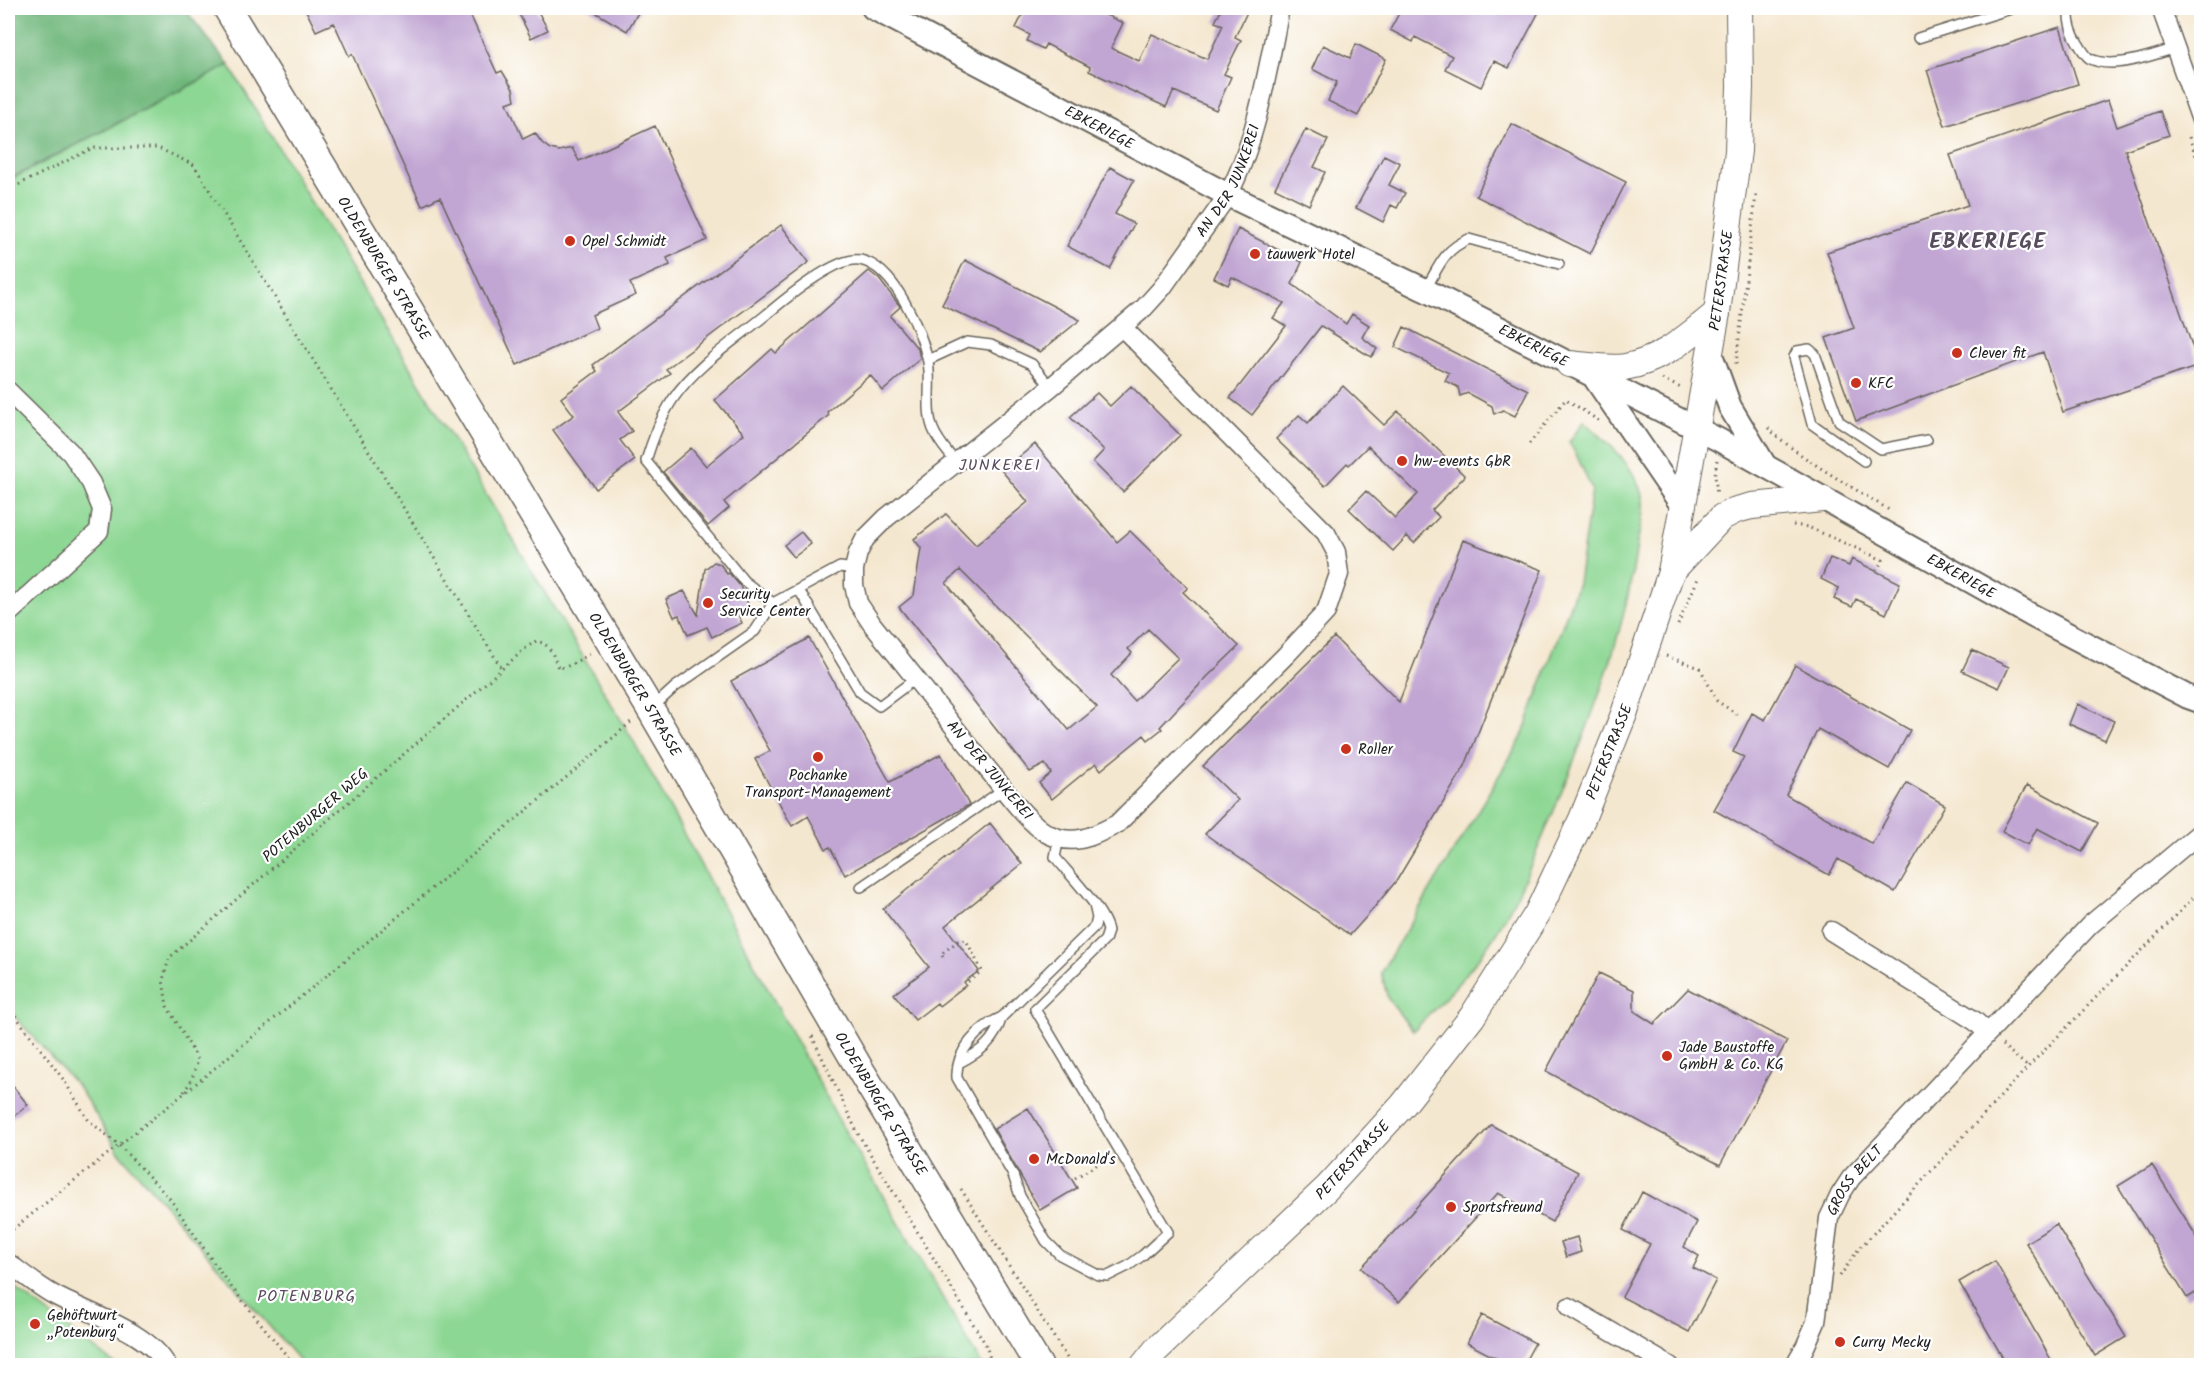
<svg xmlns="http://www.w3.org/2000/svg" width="2209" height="1373" viewBox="0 0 2209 1373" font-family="Kalam,sans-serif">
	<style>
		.green { fill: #8cd793; stroke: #547a58; stroke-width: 1.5 }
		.forest { fill: #71b87d; stroke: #466a4c; stroke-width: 1.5 }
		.building { fill: #c1a6d3; fill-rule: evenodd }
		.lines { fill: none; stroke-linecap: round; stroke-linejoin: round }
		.service-casing { stroke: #68635b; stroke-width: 12 }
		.minor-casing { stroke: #68635b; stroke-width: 21 }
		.tertiary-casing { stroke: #68635b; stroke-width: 26 }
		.secondary-casing { stroke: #68635b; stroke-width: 28 }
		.primary-casing { stroke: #68635b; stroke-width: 30 }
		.path { stroke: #68635b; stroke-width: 3; stroke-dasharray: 1.5 4.5; stroke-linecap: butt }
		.service { stroke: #fff; stroke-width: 9 }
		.minor { stroke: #fff; stroke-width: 18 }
		.tertiary { stroke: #fff; stroke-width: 22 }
		.secondary { stroke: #fff; stroke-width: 26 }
		.primary { stroke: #fff; stroke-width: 27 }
		.poi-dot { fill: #c8321e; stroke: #fff; stroke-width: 2 }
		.labels { text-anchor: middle; stroke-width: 4.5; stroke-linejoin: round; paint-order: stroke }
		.street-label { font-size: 15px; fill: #1c1c1c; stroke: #fff }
		.poi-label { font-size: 15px; fill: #1c1c1c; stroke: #fff; text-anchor: start }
		.neighbourhood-label { font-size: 16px; letter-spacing: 1.5px; fill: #564c5c; stroke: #fff }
		.district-label { font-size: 21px; font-weight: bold; letter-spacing: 1.5px; fill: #564c5c; stroke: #fff }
	</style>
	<rect width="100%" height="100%" fill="#fff"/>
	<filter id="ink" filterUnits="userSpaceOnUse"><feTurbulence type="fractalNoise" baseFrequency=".0167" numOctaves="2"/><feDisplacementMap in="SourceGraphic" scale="12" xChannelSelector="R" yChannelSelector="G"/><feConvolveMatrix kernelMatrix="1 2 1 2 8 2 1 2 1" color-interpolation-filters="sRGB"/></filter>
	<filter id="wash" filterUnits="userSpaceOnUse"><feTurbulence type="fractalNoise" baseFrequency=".008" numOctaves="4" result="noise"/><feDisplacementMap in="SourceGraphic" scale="24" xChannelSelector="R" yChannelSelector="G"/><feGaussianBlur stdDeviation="1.35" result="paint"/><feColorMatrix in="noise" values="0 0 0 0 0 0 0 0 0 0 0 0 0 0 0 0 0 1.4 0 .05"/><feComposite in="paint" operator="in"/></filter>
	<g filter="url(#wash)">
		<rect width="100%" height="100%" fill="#f4e7cf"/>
		<path class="green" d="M229,65L633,740L842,1126L982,1365H303L120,1153L79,1088L8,1009V181Z
			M1584,421C1608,443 1637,466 1643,500C1645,513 1639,531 1637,544C1625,636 1590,723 1555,808C1535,854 1518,901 1490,942C1468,975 1440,1004 1413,1031L1388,999L1381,972L1521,739L1578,583L1592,490L1577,456L1569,442Z
			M8,1282L116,1365H8Z"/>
		<path class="forest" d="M8,8H184L229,65L8,180Z"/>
		<g id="blocks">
			<path class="building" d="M305,8H467L497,73L502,71L513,89L515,100L507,103L523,139L535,133L542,143L550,149L559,151L572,148L579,161L655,126L707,240L667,258L670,265L630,283L636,295L592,315L597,328L517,365L440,197L422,206L352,54L349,56L334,23L316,31Z
				M516,8H536L548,30L531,38Z
				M588,8H641L627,31Z
				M1026,8H1091L1123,23L1111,48L1139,61L1152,34L1207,59L1223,25L1215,22L1222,8H1249L1235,37L1241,40L1224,74L1231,77L1216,110L1174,91L1166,107L1089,71L1090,67L1046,44L1043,49L1027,41L1030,35L1016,28Z
				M1402,8H1541L1509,68L1494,61L1481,87L1445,69L1452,56L1415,37L1413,42L1390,30Z
				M2060,27L2078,84L1945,126L1927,70Z
				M1356,44L1386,59L1358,116L1328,101L1337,82L1312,69L1323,45L1350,58Z
				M2108,100L2117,127L2160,111L2169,135L2125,150L2199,366L2063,412L2043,352L1856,421L1826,338L1854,328L1827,252L1968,205L1950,155Z
				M1512,124L1626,182L1590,254L1476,196Z
				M1306,129L1328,140L1314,167L1325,172L1309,205L1275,188Z
				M1384,155L1400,163L1389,185L1405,193L1397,208L1391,205L1383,222L1356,208Z
				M1110,167L1134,180L1115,214L1134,224L1110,269L1067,246Z
				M781,225L809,262L666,369L670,373L618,412L632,431L620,440L635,460L596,489L553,430L574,415L561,398L597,371L593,365Z
				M1238,229L1302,262L1292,284L1346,324L1352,314L1369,325L1362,337L1377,349L1371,357L1321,326L1252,415L1230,398L1286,326L1273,318L1284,303L1232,277L1228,285L1214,278Z
				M965,260L1080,320L1040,352L942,305Z
				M869,271L879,279L899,305L900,307L890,316L918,349L920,359L883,391L870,375L827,412L829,415L724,502L729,508L708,526L663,472L691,448L706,466L744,434L715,400L772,349L776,353Z
				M1404,327L1528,390L1515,416L1503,410L1494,414L1492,406L1468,393L1460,396L1458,387L1445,381L1449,373L1395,347Z
				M1131,386L1180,435L1123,492L1093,462L1104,450L1070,417L1097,393L1110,406Z
				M1343,386L1384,425L1398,411L1465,476L1432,510L1439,517L1414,543L1407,536L1393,551L1349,509L1366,491L1395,518L1418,494L1368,446L1349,465L1347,463L1325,486L1276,439L1299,415L1308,423Z
				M1035,444L1117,542L1130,531L1188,588L1183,592L1239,646L1207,677L1160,727L1162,729L1148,740L1144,735L1101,770L1096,763L1052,799L1039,783L1051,773L1045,764L1030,772L899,607L914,595L921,548L914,539L946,514L976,545L1028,502L1002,471ZM960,570L1097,707L1069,730L946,583ZM1148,629L1178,658L1134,701L1111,675L1132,653L1128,649Z
				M801,532L811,544L794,557L784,545Z
				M1463,540L1542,570L1465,766L1397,880L1367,916L1350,935L1205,834L1238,800L1203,766L1334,637L1399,702Z
				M1830,558L1849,566L1852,559L1900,583L1886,614L1856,599L1852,607L1834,599L1839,588L1821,579Z
				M714,562L720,564L727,574L729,573L740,586L749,606L737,612L742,623L712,637L707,627L688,635L679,615L674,617L666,599L684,591L698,615L705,569Z
				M809,638L890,782L941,754L969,805L845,875L830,847L826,849L808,816L792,826L755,759L770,751L731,681Z
				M1972,650L2009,667L1999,688L1962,671Z
				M1795,665L1910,730L1889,769L1818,729L1786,795L1872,844L1907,783L1945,805L1895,892L1838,859L1829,875L1714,810L1744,757L1733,752L1752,713L1765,720Z
				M2077,704L2114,721L2105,740L2069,724Z
				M2027,785L2098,823L2082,852L2037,828L2028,845L2002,831Z
				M990,823L1022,864L945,926L979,971L964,982L966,985L939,1006L937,1003L915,1020L894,994L929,967L883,909Z
				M1599,973L1634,990V1011L1654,1024L1688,989L1787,1041L1720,1165L1546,1071Z
				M8,1080L28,1105L8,1121Z
				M1028,1108L1077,1188L1040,1210L994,1129Z
				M1491,1125L1578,1172L1552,1222L1498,1193L1399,1302L1361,1268Z
				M2152,1165L2202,1245V1289L2187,1298L2118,1186Z
				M1642,1192L1697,1222L1684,1247L1699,1256L1693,1268L1716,1280L1689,1332L1622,1297L1650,1244L1623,1230Z
				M2056,1224L2126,1337L2095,1356L2026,1243Z
				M1577,1237L1581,1252L1566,1257L1561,1242Z
				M1995,1261L2054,1365H2007L1959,1282Z
				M1482,1315L1535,1343L1523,1365H1509L1467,1343Z"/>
		</g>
	</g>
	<g filter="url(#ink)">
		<use href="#blocks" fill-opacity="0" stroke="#68635b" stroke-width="1.5"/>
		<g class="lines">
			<g class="service-casing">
				<path id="service" d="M2069,8C2068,20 2071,32 2078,43C2081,48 2085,55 2089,58C2112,71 2152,55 2176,48
					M1918,38L2014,8
					M1425,290C1439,267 1443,250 1469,239L1559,264
					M928,360L967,342L991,345L1032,364L1051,387
					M1864,461L1812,424L1794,357L1797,351L1809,349L1815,354L1839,421L1881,449L1927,440
					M854,569L840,567L773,603L744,581L646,461C652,441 661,417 673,399C695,366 737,339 767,314C785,299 836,256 860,260C894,266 922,331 928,362C932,383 925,409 933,429C938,442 949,453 956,463
					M799,590L860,692L879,706L915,679
					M652,708L675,687L755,631L773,603
					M1059,838L1055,857C1070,875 1104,910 1108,931L1105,940L1035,1009L1168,1232L1143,1255L1128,1266L1108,1276L1098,1275L1060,1255L1046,1241L1020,1196L1013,1175L957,1078C955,1051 979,1027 1002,1017L1095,926L1097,918L1094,905
					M861,887L1004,789
					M959,1063C982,1051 994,1042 1002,1017"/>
			</g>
			<g class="minor-casing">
				<g id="minor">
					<path d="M2161,8L2202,123"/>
					<path id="s1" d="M1123,328L1326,533L1336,552L1339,574L1326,612L1286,655L1117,824C1094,836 1074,847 1048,834C1028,824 1001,785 986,767C948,720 910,672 872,624L858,603L854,585V569L858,553L865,539L886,518L1051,387L1143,309L1162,288L1228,195C1257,140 1268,68 1280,8"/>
					<path d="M8,391L71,453L91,483L102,509L99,531L8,614"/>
					<path d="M1831,931L1975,1021L1987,1032"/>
					<path d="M8,1263C23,1274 38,1286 54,1295C87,1313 150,1332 167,1366"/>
					<path d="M1569,1307L1670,1366"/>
					<path id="s2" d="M1794,1366L1805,1347L1816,1322L1829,1218L1840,1195L1851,1178L2090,925L2202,831"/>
				</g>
			</g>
			<g class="tertiary-casing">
				<g id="tertiary">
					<path id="s3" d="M873,8L1228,195L1425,290L1719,440L2031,615L2188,697L2202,702"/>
					<path d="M1710,352L1730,407L1764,464"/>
					<path d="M1596,380L1683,507"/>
				</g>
			</g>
			<g class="secondary-casing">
				<g id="secondary">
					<path d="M1569,364C1586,365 1608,370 1625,367C1662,361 1689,335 1717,313"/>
					<path d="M1671,572L1722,517L1736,510L1752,506L1822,499"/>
					<path id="s4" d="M1143,1366L1156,1350L1327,1188L1403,1105L1472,1017L1537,914L1582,819L1624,714L1671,572L1717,313L1738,151L1740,86L1739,8"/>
				</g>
			</g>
			<g class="primary-casing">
				<g id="primary">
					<path id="s5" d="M227,8L651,710L858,1066L1039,1366"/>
				</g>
			</g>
			<path class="path" d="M2189,137L2202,173
				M8,190L93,148H158L194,165L502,669
				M1736,364L1756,195
				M1662,379L1683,389
				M1768,428C1803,461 1848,484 1889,510
				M1529,444L1566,399L1599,421
				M1717,460L1715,475L1717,495
				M1793,525L1808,527L1883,560L1877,570
				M1678,625L1699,576
				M1666,656L1700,668L1717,701L1741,717
				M943,957L941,954L958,941L966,940L982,971L965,984
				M8,1006L63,1079L89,1121L119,1145L170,1199L225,1279L295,1366
				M812,1036L857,1132L986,1345L992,1366
				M2002,1045L2028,1067
				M184,1092L192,1079L198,1060L167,1006L163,980L169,958L526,648L536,641C551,644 553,655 558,668L566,667L590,654
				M1075,1178L1108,1158
				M961,1189L1072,1366
				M8,1233L181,1096L591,757L632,721
				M1840,1276L1858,1250L2028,1067L2202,889"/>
			<use href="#service" class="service"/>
			<use href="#minor" class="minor"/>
			<use href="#tertiary" class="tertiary"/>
			<use href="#secondary" class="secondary"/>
			<use href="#primary" class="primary"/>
		</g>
	</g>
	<g class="poi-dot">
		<circle cx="570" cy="241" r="6"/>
		<circle cx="1255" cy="254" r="6"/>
		<circle cx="1957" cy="353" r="6"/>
		<circle cx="1856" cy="383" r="6"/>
		<circle cx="1402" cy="461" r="6"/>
		<circle cx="708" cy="603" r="6"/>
		<circle cx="1346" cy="749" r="6"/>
		<circle cx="818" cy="757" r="6"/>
		<circle cx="1667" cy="1056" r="6"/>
		<circle cx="1034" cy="1159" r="6"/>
		<circle cx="1451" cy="1207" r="6"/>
		<circle cx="35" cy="1324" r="6"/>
		<circle cx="1840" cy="1342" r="6"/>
	</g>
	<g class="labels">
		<g class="street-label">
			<text dy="5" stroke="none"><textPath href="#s3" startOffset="256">EBKERIEGE</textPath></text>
			<text dy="5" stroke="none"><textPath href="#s1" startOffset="1626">AN DER JUNKEREI</textPath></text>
			<text dy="5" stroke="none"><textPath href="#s5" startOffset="304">OLDENBURGER STRASSE</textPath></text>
			<text dy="5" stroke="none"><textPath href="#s4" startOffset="1266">PETERSTRASSE</textPath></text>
			<text dy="5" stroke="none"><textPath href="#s3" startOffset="742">EBKERIEGE</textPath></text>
			<text dy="5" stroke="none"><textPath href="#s3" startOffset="1228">EBKERIEGE</textPath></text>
			<text dy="5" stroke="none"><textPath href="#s5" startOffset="790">OLDENBURGER STRASSE</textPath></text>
			<text dy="5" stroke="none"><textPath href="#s4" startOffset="780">PETERSTRASSE</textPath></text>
			<text transform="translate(990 770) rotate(50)" y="5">AN DER JUNKEREI</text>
			<text transform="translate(315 815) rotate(-41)" y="5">POTENBURGER WEG</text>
			<text dy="5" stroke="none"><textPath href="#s5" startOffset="1276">OLDENBURGER STRASSE</textPath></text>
			<text dy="5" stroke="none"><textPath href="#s4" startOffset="294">PETERSTRASSE</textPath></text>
			<text dy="5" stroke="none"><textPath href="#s2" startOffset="200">GROSS BELT</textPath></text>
		</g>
		<g class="poi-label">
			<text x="582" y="246">Opel Schmidt</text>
			<text x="1267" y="259">tauwerk Hotel</text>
			<text x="1969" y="358">Clever fit</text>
			<text x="1868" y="388">KFC</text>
			<text x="1414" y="466">hw-events GbR</text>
			<text x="720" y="599">Security<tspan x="720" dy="17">Service Center</tspan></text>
			<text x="1358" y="754">Roller</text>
			<text x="818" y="780" text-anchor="middle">Pochanke<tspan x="818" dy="17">Transport-Management</tspan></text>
			<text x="1679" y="1052">Jade Baustoffe<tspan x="1679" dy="17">GmbH &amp; Co. KG</tspan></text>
			<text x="1046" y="1164">McDonald's</text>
			<text x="1463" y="1212">Sportsfreund</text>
			<text x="47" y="1320">Gehöftwurt<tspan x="47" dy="17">„Potenburg“</tspan></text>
			<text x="1852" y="1347">Curry Mecky</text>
		</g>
		<g class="neighbourhood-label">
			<text x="1000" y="470">JUNKEREI</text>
			<text x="307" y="1301">POTENBURG</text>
		</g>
		<g class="district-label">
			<text x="1988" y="248">EBKERIEGE</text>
		</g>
	</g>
	<rect width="2209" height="1373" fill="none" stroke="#fff" stroke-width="30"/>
</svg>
